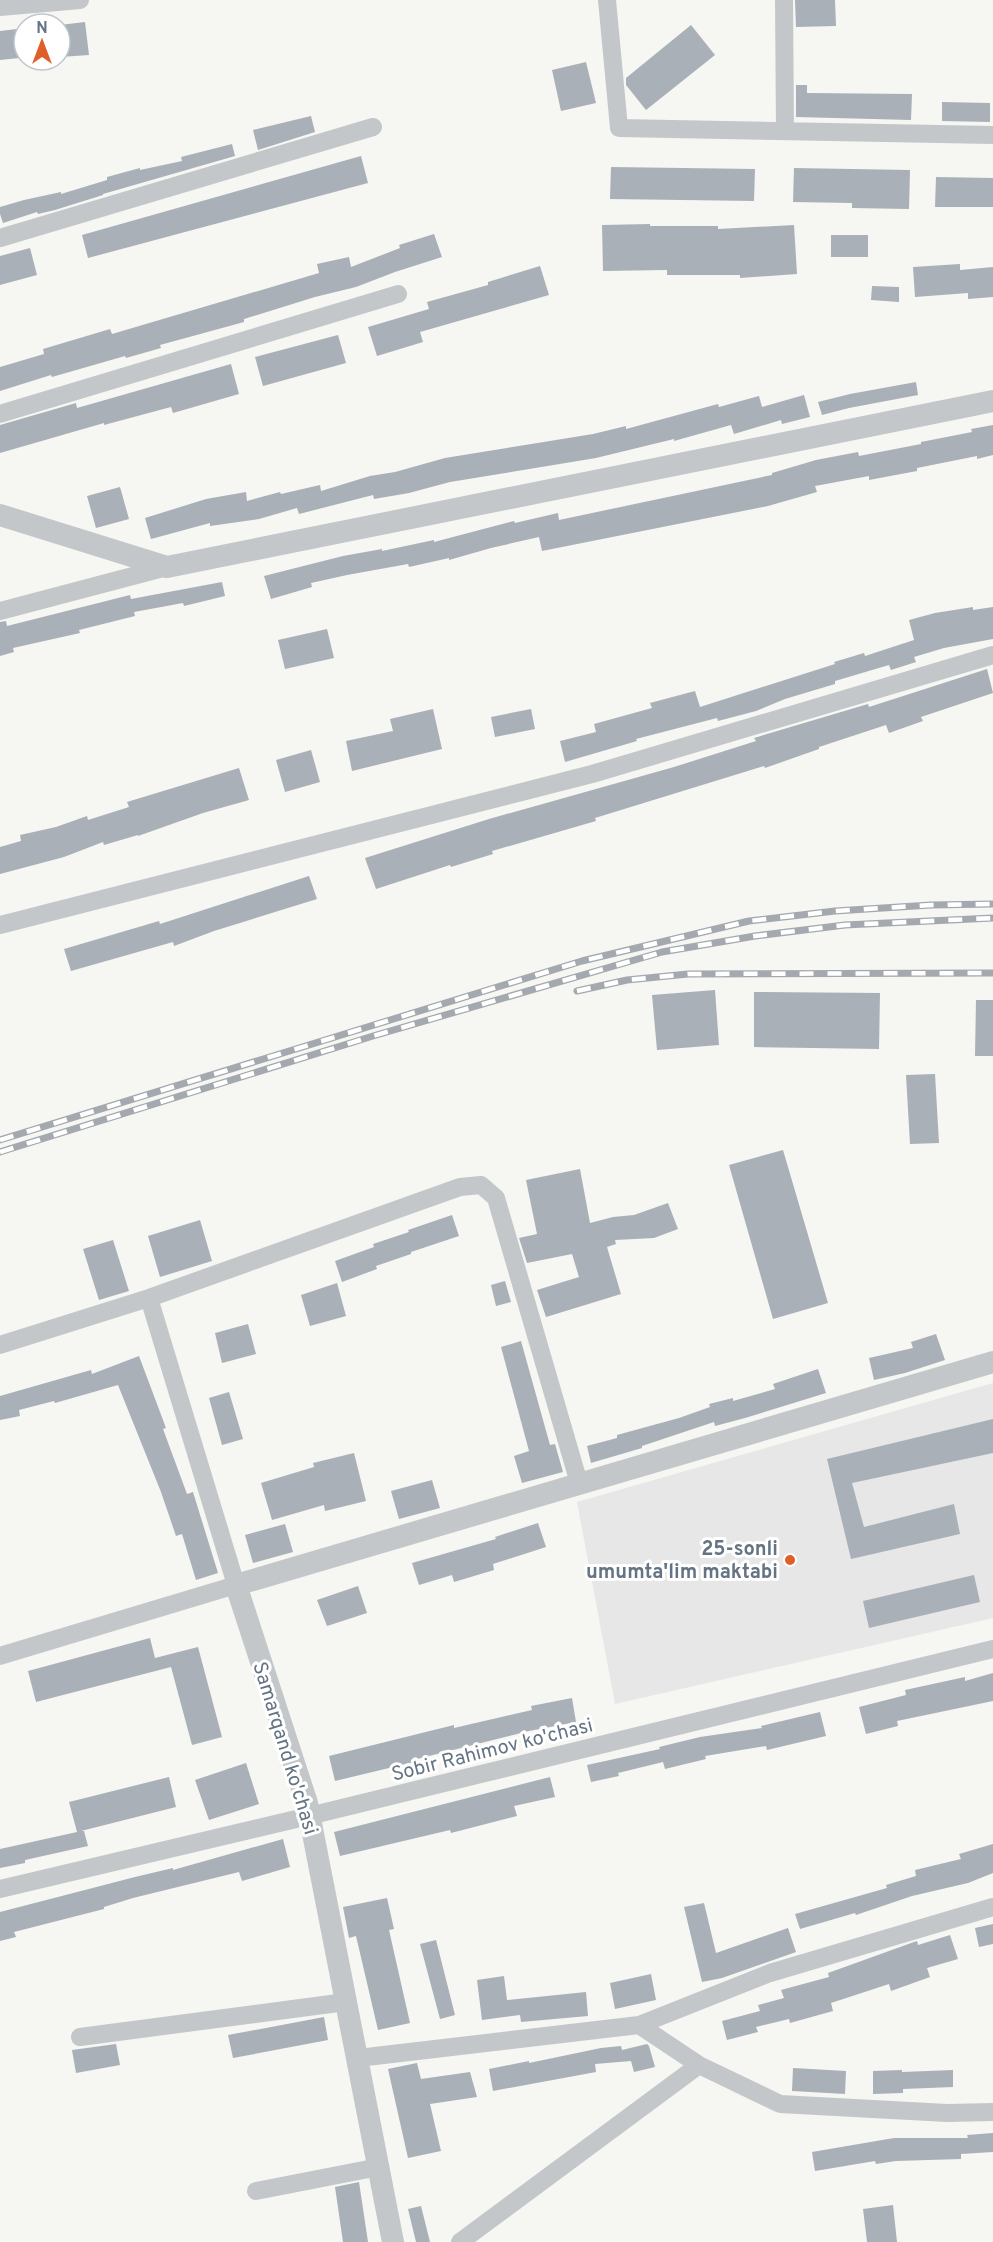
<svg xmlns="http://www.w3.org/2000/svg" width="993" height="2242" viewBox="0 0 993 2242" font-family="Overpass,sans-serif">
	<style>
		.built { fill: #e6e7e6 }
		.building { fill: #a9b0b7 }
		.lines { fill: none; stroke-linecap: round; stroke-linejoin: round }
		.minor { stroke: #c3c7ca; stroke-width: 18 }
		.tertiary { stroke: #c3c7ca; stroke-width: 22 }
		.rail-casing { stroke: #a4a9af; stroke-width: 7 }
		.rail { stroke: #fff; stroke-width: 4.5; stroke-dasharray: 14; stroke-linecap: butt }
		.poi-dot { fill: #e05f28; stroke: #fff; stroke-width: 2 }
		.labels { text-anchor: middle; stroke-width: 6; stroke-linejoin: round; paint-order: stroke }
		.poi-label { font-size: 20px; font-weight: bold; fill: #657483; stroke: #fff; text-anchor: end }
		.street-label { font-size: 20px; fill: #657483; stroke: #fff }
	</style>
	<rect width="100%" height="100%" fill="#f6f6f2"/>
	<path class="built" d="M993,1383V1618L615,1704L577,1502Z"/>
	<path class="building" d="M795,0H835L836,26L796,27Z
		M85,22L89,55L60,57V25Z
		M691,25L715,55L646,110L626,85V78Z
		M17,29L19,58L0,60V31Z
		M586,62L596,103L561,111L552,70Z
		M796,85H807V93L912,94L911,120L796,117Z
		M942,102L990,103V122L942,121Z
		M311,116L315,132L258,150L253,130Z
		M232,144L235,156L103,194V195L55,210L38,214L37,212L3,223L0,214V207L24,200L61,192V194L107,180V177L140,168V170L182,161L181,157Z
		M361,156L368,183L88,258L82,235Z
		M611,167L755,169L754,201L610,199Z
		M794,168L910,170L909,209L852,208V203L793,202Z
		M936,177L993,178V207H935Z
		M650,224V226H718V229L794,225L797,274L740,278V275H667V270L603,271L602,225Z
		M434,234L442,257L395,272L356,287L315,297L244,319V322L160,345L161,348L126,358L125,356L52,377L51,375L0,391V367L44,354L43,349L110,329L112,334L319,273L317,264L349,257L351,267L400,248L399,245Z
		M831,235H868V257H831Z
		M30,248L37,275L0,285V256Z
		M960,264V270L993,267V297L968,299V293L915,297L913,267Z
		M540,266L549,295L420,332L423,342L377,356L368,327L429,309L427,302L488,285V282Z
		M872,286L899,287V302L871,300Z
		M338,335L346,363L263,386L255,357Z
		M231,364L239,394L173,413L171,407L104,425V423L0,453V425L76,403L77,408Z
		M916,382L918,395L849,408L822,415L818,402L850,394Z
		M804,395L810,417L782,424L781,420L734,434L731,425L674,441V439L596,458L450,482L409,493L374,499L373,495L299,514L297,508L259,519L210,526V523L151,539L145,518L206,499L246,492L247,501L280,492L281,494L320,485L321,491L370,476L395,472L445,458L593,434L626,426V429L718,404L719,407L759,396L762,407Z
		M993,425V455L977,459V456L917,468V471L869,480V476L815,486L817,492L768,506L542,551L539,537L491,548L449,560V558L409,567L408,564L347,575L311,583L312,587L271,599L264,576L343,556L382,549V551L434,540V542L514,521L515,523L558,513L559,520L772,475V473L816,460L858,452L859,456L921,444V442L972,432L971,429Z
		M120,487L129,519L96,528L87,496Z
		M222,582L225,596L184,606L183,603L134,612L135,616L79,630L80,633L13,648L14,652L0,656V622L6,621L7,626L130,595L131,599Z
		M973,607V610L993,607V639L944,648L914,657L916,662L891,670L889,665L835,681V684L785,699L756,711L718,721L717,718L636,739L637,741L565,762L560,741L596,732L594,724L652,708L650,703L695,691L700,707L835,664L834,662L864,653L865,656L914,640L909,620L935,613Z
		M327,629L334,658L285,669L278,640Z
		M987,669L993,693L921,717L923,721L889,733L886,725L819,747V749L765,768L764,766L595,818L596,821L492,851L493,854L451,867L450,865L376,889L365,858L489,819L674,767L756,741L754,738L868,704L869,707Z
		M433,709L442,749L352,771L346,741L393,731L390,719Z
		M531,709L535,729L495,737L491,717Z
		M311,750L320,782L285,792L276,760Z
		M239,768L249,800L203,813L138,836V835L104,845L103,842L64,857L0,874V847L21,841L20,835L56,827L87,816L88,820L129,807L127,802Z
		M309,876L317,899L214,931L174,946L173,942L71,971L64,949L159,921L160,924Z
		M715,990L719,1045L657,1050L652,995Z
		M754,992L880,993L879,1049L754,1047Z
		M976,1000H993V1056H975Z
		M935,1074L939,1143L910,1144L906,1075Z
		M783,1150L828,1303L773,1319L729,1165Z
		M580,1169L590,1223L613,1217L634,1215L668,1203L678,1229L654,1238L615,1240L616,1244L607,1247L621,1294L546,1317L537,1290L579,1277L572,1254L527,1263L519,1238L537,1234L526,1180Z
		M452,1215L459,1236L411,1252V1254L376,1266L377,1269L342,1282L335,1261L374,1247L373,1244L409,1232L408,1230Z
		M200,1220L212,1261L160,1277L148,1236Z
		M113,1240L129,1291L99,1300L83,1249Z
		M505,1281L511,1302L496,1306L491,1285Z
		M337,1283L346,1316L310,1326L301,1295Z
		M248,1324L256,1354L222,1363L215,1333Z
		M936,1334L945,1360L905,1373L874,1380L869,1358L913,1348L911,1342Z
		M521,1341L550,1445L555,1444L563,1472L522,1483L514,1456L529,1451L501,1347Z
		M139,1356L166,1428L163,1429L187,1494L193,1492L218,1573L196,1580L182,1534L176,1536L161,1492L118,1385L55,1403L54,1401L19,1410L20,1416L0,1420V1396L91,1370L92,1374Z
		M818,1369L826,1393L745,1418L715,1426L714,1422L642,1446V1448L591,1463L587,1446L617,1438V1435L679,1418L710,1407L709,1404L733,1398V1401L775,1389L773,1384Z
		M229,1392L243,1439L222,1445L209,1398Z
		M993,1419V1453L852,1483L864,1527L954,1504L960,1534L851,1559L827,1459Z
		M354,1453L366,1501L325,1511L324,1505L272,1520L261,1483L314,1467L313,1463Z
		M432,1480L440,1508L399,1519L391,1491Z
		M538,1523L546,1547L493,1564L494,1570L454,1582L452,1575L419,1585L412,1563L496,1539L495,1537Z
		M285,1524L293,1552L253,1563L245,1535Z
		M974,1575L980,1602L869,1628L863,1601Z
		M358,1586L367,1613L327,1626L317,1600Z
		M150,1638L155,1658L198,1647L222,1737L192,1745L171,1667L36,1702L28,1671Z
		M993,1673V1701L897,1721L898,1726L866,1734L859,1707L906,1695L905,1690L965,1677V1681Z
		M572,1698L576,1722L529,1731L413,1760L414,1762L335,1781L329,1756L454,1725V1728L532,1710L531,1706Z
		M820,1712L826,1736L767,1750L766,1746L705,1756L706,1759L665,1769L663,1762L618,1773L619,1776L591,1782L587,1765L660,1749L659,1747L700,1737L762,1728L761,1726Z
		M246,1763L259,1804L209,1820L195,1780Z
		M169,1777L176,1807L81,1831H84L88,1846L25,1860V1863L0,1868V1849L77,1832L69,1802Z
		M550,1777L555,1797L514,1806L517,1816L451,1833L450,1830L340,1856L334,1832Z
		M283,1839L290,1867L242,1881L239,1872L133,1898L104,1907V1909L14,1932L16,1937L0,1941V1912L135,1877L173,1868V1870Z
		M993,1844V1873L968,1883L912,1896L856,1915L855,1913L800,1929L795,1914L887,1888L886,1885L916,1876L915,1870L961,1859L959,1854Z
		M387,1898L394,1929L389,1930L410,2023L378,2030L356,1936L349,1938L343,1907Z
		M704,1903L716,1953L788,1928L796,1952L722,1978L702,1982L684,1907Z
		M993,1924V1944L979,1947L975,1928Z
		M950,1935L958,1959L927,1968L930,1977L891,1991L889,1984L831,2003L833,2011L790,2023L789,2019L756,2027L758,2032L727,2040L722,2021L760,2011L758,2005L784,1998L781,1990L829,1977L828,1973L914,1942L917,1941L918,1945Z
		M436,1940L455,2015L440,2019L420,1944Z
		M651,1974L656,2000L615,2009L610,1983Z
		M504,1976L507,2000L586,1992L588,2016L521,2022L520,2015L482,2020L477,1980Z
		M324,2017L328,2040L233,2058L228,2035Z
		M116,2044L120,2065L76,2073L72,2050Z
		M647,2044L649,2046L655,2067L634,2072L631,2061L595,2064L596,2072L493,2091L489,2069L529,2061V2063L601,2048L621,2046L622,2050Z
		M417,2063L421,2079L470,2072L477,2097L430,2104L441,2151L408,2158L388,2069Z
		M793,2068L846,2071L845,2094L792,2091Z
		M902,2070V2072L953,2070V2087L903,2089V2093L873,2094V2071Z
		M993,2133V2152L961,2154V2159L896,2161L876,2164L875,2161L815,2171L812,2152L894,2138H968L967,2135Z
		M359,2182L368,2242H343L335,2187Z
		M893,2205L897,2242H867L863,2209Z
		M421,2206L430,2242H416L408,2209Z"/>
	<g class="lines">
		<path class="minor" d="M607,0L619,128L993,135
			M784,0L785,130
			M0,7L80,0
			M0,238L373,127
			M0,414L398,294
			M0,611L167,567
			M0,925L592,774L993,655
			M0,1345L149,1298L460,1187L481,1185L496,1198L579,1483
			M0,1656L236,1585L149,1298
			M0,1889L309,1816L993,1649
			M639,2025L699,2065L780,2104L947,2113L993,2112
			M80,2037L346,2002
			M358,2058L639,2025L770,1973L993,1907
			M256,2191L379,2167
			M460,2242L699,2065"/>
		<path class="tertiary" d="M0,515L167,567L993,401
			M393,2242L307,1803L236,1585L993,1362"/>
		<g class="rail-casing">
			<path id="rail" d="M577,991L627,980L688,974L993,973
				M0,1140L582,961L749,921L835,911L931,905L993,904
				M0,1152L373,1036L662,952L755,936L845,925L993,918"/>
		</g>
		<use href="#rail" class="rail"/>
	</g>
	<circle class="poi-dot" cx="790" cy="1560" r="6"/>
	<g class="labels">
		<g class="poi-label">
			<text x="778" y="1555">25-sonli<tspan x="778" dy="23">umumta'lim maktabi</tspan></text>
		</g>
		<g class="street-label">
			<text transform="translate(286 1748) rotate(73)" y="7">Samarqand ko'chasi</text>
			<text transform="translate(492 1749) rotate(-14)" y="7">Sobir Rahimov ko'chasi</text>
		</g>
	</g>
	<g transform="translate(42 42)"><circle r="28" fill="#ffffff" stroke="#c1c7cd" stroke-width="1.5"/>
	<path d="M0-4.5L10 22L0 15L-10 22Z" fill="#e05f28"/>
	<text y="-9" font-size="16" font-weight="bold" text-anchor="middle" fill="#657483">N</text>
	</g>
</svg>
